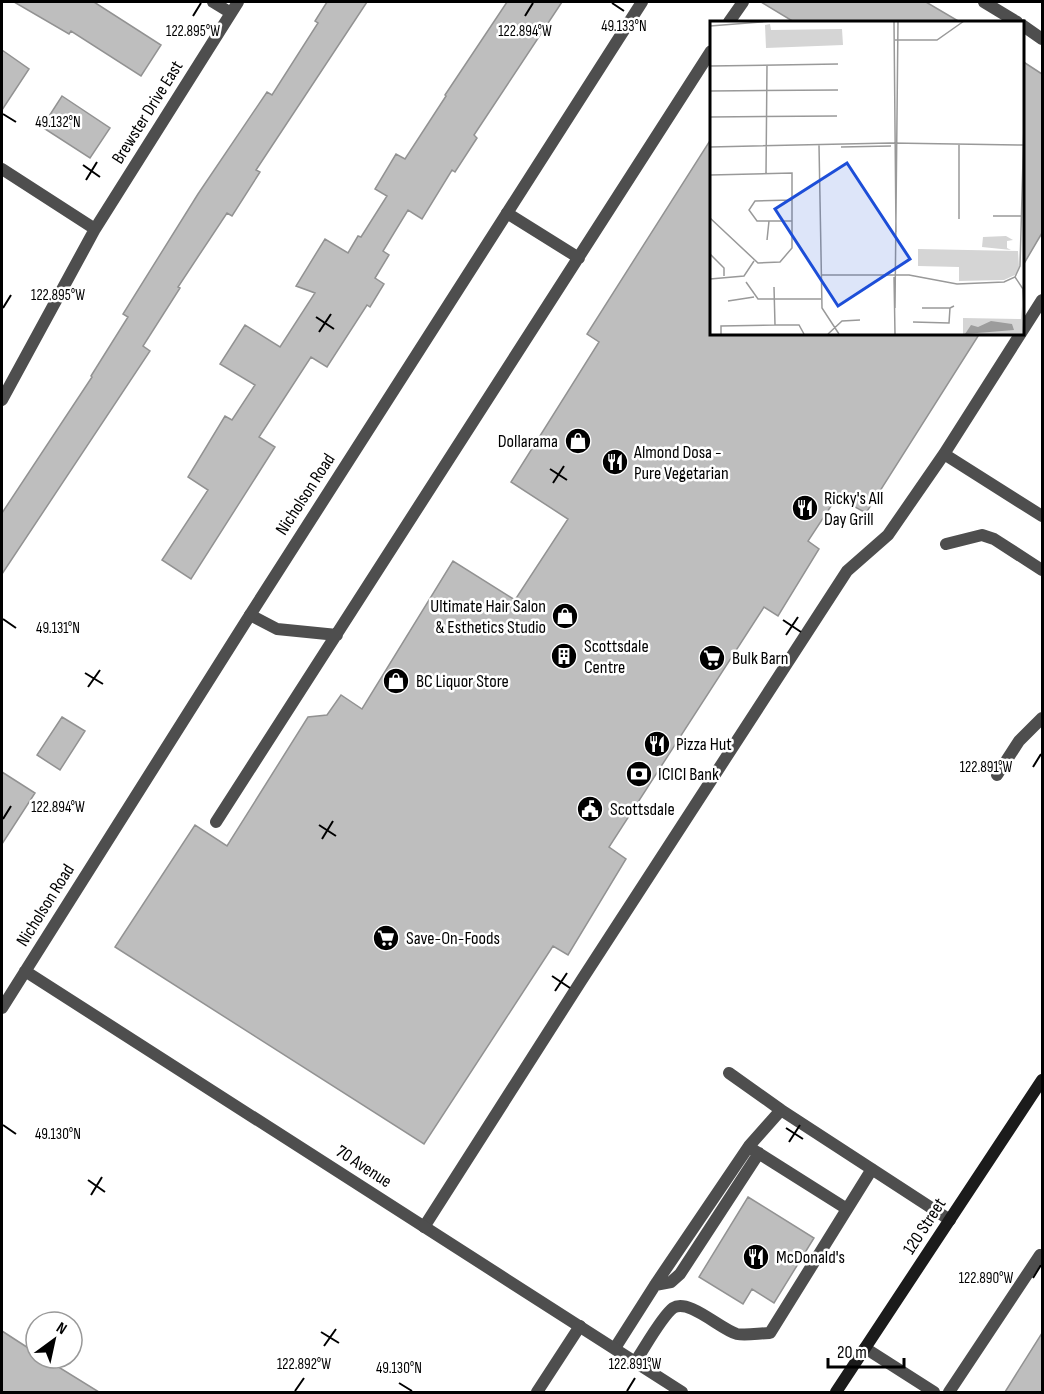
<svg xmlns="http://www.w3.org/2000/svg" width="1044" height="1394" viewBox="0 0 1044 1394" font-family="'Sofia Sans Condensed',sans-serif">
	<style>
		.building { fill: #bebebe; stroke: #929292; stroke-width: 1.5 }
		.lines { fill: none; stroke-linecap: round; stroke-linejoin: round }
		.service { stroke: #4e4e4e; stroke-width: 12 }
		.minor { stroke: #4e4e4e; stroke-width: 12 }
		.tertiary { stroke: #4e4e4e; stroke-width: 12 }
		.secondary { stroke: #1b1b1b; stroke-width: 12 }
		.ticks { fill: none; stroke: #000; stroke-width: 2 }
		.labels { text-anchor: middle; stroke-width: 5; stroke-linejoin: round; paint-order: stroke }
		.street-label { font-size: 18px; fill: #000; stroke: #fff }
		.poi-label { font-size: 18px; fill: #000; stroke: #fff; text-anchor: start }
		.inset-road { fill: none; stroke: #999; stroke-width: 1.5 }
		.view { fill: #1d4ed8; fill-opacity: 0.15; stroke: #1d4ed8; stroke-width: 3 }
		.inset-edge { fill: none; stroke: #000; stroke-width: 3 }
		.ticks-label { font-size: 15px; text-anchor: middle; fill: #000; stroke: #fff; stroke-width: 5; stroke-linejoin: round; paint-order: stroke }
	</style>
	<rect width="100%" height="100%" fill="#fff"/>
	<path class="building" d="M14,2H94L161,45L141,76L71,31L69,34Z
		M327,2H367L256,170L260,172L232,216L227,213L178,287L180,288L143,346L150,351L2,574V513L92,377L91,376L128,317L123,314L198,194L267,92L272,95L318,23L315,21Z
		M507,2H562L474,135L477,138L455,172L452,170L422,219L408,210L383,251L389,255L375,278L384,284L370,307L367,305L327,367L311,357L259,437L275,447L191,579L162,560L208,490L188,477L225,416L232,420L255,385L220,364L245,325L280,347L315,293L296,286L325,239L348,253L358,236L361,237L387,196L375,189L396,154L405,159L446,96L445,95Z
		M761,2H926L960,22H794Z
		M2,50L29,69L2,110Z
		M1022,61L1042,74V233L1022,267Z
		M62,96L110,128L90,158L42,127Z
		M711,139V333H980L866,513L837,497L808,541L819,549L778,616L764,607L609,847L626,859L568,955L553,946L424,1144L115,947L195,825L227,846L308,717L327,715L341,695L362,709L453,561L515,600L568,519L511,482L599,342L587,334Z
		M62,717L85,731L60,770L37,755Z
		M2,772L35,793L2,844Z
		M748,1197L814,1238L774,1303L752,1289L743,1304L699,1277Z
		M2,1331L36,1353V1358H44L99,1392H2Z
		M1042,1333V1392H1005Z"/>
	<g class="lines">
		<path class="service" d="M984,2L1017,22
			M729,22L743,2
			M1022,25L1042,39
			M507,213L579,258
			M944,454L1042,516
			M946,544L982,535L994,539L1042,570
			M250,615L277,629L337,635
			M997,775L1019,741L1042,718
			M216,822L711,51
			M729,1073L781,1110
			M752,1149L847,1209
			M424,1227L581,981L847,571L888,535L944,454L1042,300
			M655,1285L671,1282L680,1274L759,1153
			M615,1348L657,1282L749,1146L781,1110L950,1220
			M865,1348L934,1392
			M635,1362C644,1349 662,1316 673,1308C689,1298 721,1330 737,1334C746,1336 760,1333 770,1333L872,1169
			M537,1392L580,1326
			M949,1392L1040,1255"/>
		<path class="minor" d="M213,2L231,13
			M2,169L95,229
			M2,400L95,229L238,2"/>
		<path class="tertiary" d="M25,971L682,1392
			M2,1008L250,615L642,2"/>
		<path class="secondary" d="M836,1392L1042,1080"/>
	</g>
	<path class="ticks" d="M612,3L624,11M193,16L201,3M525,16L533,3M3,114L16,122M83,165L100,177M86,180L97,162M3,308L11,295M316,317L334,329M319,332L331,314M550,469L567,480M553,483L564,466M3,619L16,628M783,620L801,632M786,635L798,617M85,673L103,684M88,687L100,670M1033,767L1041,754M3,819L11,806M319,825L336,836M322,839L333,821M552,976L570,988M555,991L567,973M3,1125L16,1134M786,1128L803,1139M789,1142L800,1125M88,1180L105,1192M91,1195L102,1177M1033,1278L1041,1265M321,1332L339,1343M324,1346L336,1329M399,1383L412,1391M295,1391L304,1378M627,1391L635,1378"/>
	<defs>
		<g id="shop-disc" transform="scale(1.35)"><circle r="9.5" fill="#000" stroke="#fff"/><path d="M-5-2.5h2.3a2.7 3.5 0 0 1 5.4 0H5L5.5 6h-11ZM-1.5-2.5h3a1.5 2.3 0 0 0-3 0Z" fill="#fff"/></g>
		<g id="restaurant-disc" transform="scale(1.35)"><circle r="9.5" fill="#000" stroke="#fff"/><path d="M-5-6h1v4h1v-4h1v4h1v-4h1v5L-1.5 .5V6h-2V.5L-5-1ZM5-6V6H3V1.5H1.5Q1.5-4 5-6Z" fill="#fff"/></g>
		<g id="building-disc" transform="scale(1.35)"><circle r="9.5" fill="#000" stroke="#fff"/><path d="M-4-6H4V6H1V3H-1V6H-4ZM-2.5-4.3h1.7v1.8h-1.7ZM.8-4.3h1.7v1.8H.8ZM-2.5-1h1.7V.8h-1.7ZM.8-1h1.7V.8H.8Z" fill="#fff"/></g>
		<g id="supermarket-disc" transform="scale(1.35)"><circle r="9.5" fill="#000" stroke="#fff"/><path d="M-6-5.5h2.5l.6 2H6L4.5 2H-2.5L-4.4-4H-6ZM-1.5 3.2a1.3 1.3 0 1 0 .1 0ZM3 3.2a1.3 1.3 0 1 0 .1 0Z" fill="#fff"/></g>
		<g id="bank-disc" transform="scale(1.35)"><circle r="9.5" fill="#000" stroke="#fff"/><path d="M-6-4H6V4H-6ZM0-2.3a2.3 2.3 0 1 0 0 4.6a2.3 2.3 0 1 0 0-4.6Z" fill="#fff"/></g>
		<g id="civic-disc" transform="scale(1.35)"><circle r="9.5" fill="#000" stroke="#fff"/><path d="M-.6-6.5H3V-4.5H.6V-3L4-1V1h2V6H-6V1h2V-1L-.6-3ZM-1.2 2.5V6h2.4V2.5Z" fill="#fff"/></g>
	</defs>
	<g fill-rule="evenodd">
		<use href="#shop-disc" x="578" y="441"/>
		<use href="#restaurant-disc" x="615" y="462"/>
		<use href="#restaurant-disc" x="805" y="508"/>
		<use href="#shop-disc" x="565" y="616"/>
		<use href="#building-disc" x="564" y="656"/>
		<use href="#supermarket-disc" x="712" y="658"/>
		<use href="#shop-disc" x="396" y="681"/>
		<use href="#restaurant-disc" x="657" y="744"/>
		<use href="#bank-disc" x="639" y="774"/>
		<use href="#civic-disc" x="590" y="809"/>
		<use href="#supermarket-disc" x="386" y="938"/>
		<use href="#restaurant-disc" x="756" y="1257"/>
	</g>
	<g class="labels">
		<g class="street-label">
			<text transform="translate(147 112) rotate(-58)" y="6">Brewster Drive East</text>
			<text transform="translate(305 494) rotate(-57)" y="6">Nicholson Road</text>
			<text transform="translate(45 905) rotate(-58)" y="6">Nicholson Road</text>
			<text transform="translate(364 1166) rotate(33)" y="6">70 Avenue</text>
			<text transform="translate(924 1226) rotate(-57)" y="6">120 Street</text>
		</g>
		<g class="poi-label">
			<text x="558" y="447" text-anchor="end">Dollarama</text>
			<text x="634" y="458">Almond Dosa -<tspan x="634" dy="21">Pure Vegetarian</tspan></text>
			<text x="824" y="504">Ricky's All<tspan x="824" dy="21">Day Grill</tspan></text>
			<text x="546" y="612" text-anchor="end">Ultimate Hair Salon<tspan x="546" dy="21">&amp; Esthetics Studio</tspan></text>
			<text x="584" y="652">Scottsdale<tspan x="584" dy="21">Centre</tspan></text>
			<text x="732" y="664">Bulk Barn</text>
			<text x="416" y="687">BC Liquor Store</text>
			<text x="676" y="750">Pizza Hut</text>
			<text x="658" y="780">ICICI Bank</text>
			<text x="610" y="815">Scottsdale</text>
			<text x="406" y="944">Save-On-Foods</text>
			<text x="776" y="1263">McDonald's</text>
		</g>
	</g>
	<g transform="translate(710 21)">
		<rect width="314" height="314" fill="#fff"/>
		<path d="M296,215L303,219L297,220V227L301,229L272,226L273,216Z" fill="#d5d5d5"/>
		<path d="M60,3L61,9L132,8L133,24L56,27L55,4ZM208,228L308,230L309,246L305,254L294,259L249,260V246L208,245ZM311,285L313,313H253V297L311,298Z" fill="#d5d5d5"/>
		<path d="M263,233H295V255H263Z" fill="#d5d5d5"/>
		<path d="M281,300L302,303L304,309L255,313L261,304L268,306Z" fill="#9c9c9c"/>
		<path class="inset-road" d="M184,0L186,211M0,5L62,0M185,19H227L254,0M0,45L128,43M0,70L128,69M0,96L127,95M109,124L112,287L129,313M0,126L181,122L314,124M131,126L181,125M56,153L57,44M0,154L82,152V227L70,241L48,242L0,197M82,179L45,180L39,189L47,200H82M283,195H312M249,198V123M57,219L59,200M0,233L14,247V255M111,254H199L247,263L294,261L305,256L310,245L314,103M184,256L185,313M305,256L313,268L314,285M0,258L34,255L44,240M36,261L48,278H111M64,266L65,304M18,280L44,276M185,287L188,0M212,287H240M203,301L239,302L240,287L244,285M11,313V305L65,304H89L94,313M118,313L132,300L150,299"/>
		<path class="view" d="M137,142L200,238L128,285L65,188Z"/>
		<rect width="314" height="314" class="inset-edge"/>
	</g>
	<g class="ticks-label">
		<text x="624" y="31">49.133°N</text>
		<text x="193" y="36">122.895°W</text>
		<text x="525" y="36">122.894°W</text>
		<text x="58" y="127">49.132°N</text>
		<text x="58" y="300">122.895°W</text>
		<text x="58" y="633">49.131°N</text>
		<text x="986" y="772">122.891°W</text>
		<text x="58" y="812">122.894°W</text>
		<text x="58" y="1139">49.130°N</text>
		<text x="986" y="1283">122.890°W</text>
		<text x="304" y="1369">122.892°W</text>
		<text x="635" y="1369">122.891°W</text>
		<text x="399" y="1373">49.130°N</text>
	</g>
	<rect width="1044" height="1394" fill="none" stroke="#000000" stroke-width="6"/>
	<g transform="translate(54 1340) rotate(33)"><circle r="28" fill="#ffffff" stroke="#999999" stroke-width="1.5"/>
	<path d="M0-4.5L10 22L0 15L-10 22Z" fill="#000000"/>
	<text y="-9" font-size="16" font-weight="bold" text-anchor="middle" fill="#000000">N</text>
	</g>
	<path d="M828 1358v9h76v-9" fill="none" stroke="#000000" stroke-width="3"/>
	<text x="837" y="1358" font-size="18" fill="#000000" stroke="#ffffff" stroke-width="4.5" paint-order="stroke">20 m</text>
</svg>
